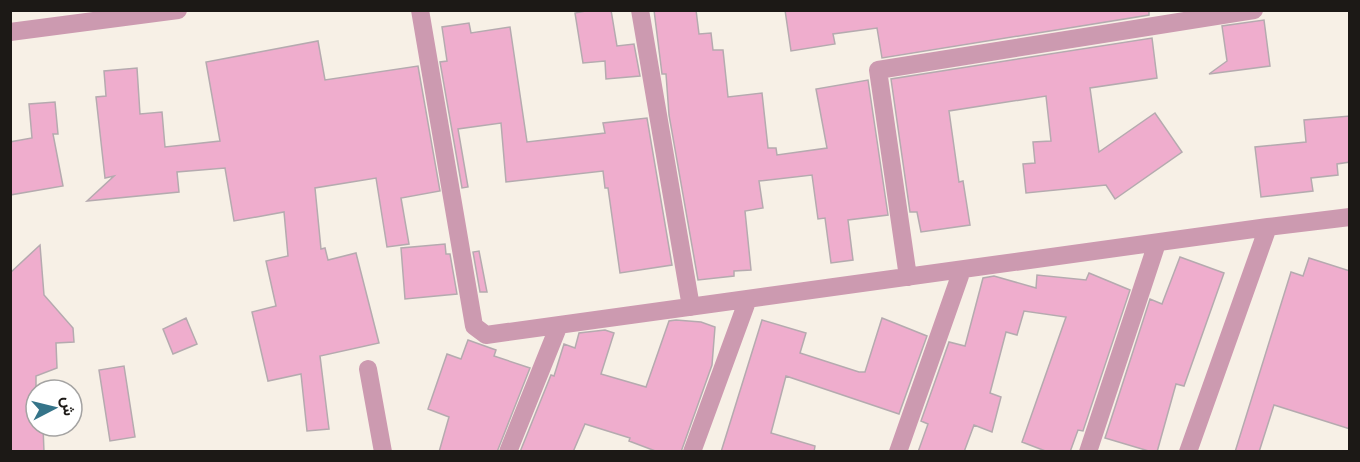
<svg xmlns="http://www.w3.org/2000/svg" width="1360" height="462" viewBox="0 0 1360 462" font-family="Montserrat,Vazirmatn,sans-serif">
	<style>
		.building { fill: #efadcd; stroke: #b5aaaf; stroke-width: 1.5 }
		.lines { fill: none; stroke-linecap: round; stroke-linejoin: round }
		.minor { stroke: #cc9ab0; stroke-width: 18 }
	</style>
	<rect width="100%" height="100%" fill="#f7f0e6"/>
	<path class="building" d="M591,10H611L617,46L634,44L640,76L606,79L605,61L583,63L575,13Z
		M654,10H696L699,34L711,33L713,50H723L728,97L762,93L768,148H776L777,155L827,148L816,89L868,80L888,215L848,220L853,260L831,263L825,218L818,219L812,175L759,181L763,208L745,211L751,270L734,271V276L698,280L669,115L666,74H662Z
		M785,10H1149V15L882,58L877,28L833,34L835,44L791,51Z
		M1264,20L1270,66L1209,74L1227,61L1222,26Z
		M469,23L471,33L510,27L527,142L605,133L603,123L647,118L672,265L620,273L608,188H605L603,171L506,182L501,123L458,129L468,187L462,188L440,62L447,61L442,27Z
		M1152,38L1157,78L1090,88L1099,152L1155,113L1182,152L1115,199L1106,185L1026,193L1023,164L1035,163L1033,142L1051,141L1046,96L949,111L959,182L963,181L970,225L921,232L917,212H910L891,79Z
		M318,41L325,80L418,66L440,191L401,198L409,244L387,247L376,178L315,188L321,249L325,248L328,260L356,253L379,343L320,356L329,429L307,431L301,374L268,381L252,312L276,306L266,261L288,256L284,212L234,221L225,168L177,172L179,192L87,201L114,176L105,178L96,97L106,96L104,71L137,68L140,114L162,112L165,147L220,141L206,62Z
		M55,102L58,134H53L63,186L10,195V142L32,138L29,104Z
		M1350,116V162L1337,164L1338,175L1311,178L1313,191L1261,197L1255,147L1306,142L1304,120Z
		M445,244L446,254H450L457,294L405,299L401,248Z
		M40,245L44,295L73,328L74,342L56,343L57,368L36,376V426H43L44,452H10V273Z
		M479,251L487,292H480L473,252Z
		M1180,257L1224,273L1184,386L1176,384L1157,452H1152L1105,438L1150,299L1162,304Z
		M1309,258L1350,271V429L1274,405L1259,452H1235L1291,272L1303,276Z
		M1089,273L1130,290L1083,431L1078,430L1070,452H1048L1022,442L1066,317L1024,311L1017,335L1006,332L990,393L1001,397L992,432L974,425L964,452H918L928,424L921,421L949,342L965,346L983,278L994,276L1036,288L1037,275L1086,280Z
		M186,318L197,344L173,354L163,329Z
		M882,318L927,336L899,414L786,376L771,433L815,446L814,452H721L762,320L806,333L800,353L859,372H865Z
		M676,320L701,322L715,327L712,365L681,452H658L629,441L630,438L585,424L573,452H520L551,375L554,376L564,344L575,348L579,333L605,330L614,333L601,374L646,387L669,321Z
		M468,340L496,350L494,356L530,368L497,452H439L449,417L428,409L447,354L461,359Z
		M124,366L135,437L110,441L99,370Z"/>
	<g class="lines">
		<path class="minor" d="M420,10L474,326L486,335L1268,227
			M640,10L691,307
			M10,32L178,10
			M908,277L878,70L1254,10
			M368,369L383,452
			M508,452L559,325
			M692,452L748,299
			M898,452L962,270
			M1088,452L1157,243
			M1188,452L1268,227L1350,217"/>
	</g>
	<rect width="1360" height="462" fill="none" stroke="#1c1916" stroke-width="24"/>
	<g transform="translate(54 408) rotate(83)"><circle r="28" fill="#ffffff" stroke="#a4a3a2" stroke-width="1.5"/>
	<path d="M0-4.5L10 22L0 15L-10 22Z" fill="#357489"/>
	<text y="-9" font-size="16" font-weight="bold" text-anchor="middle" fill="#1c1916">ش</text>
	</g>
</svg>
